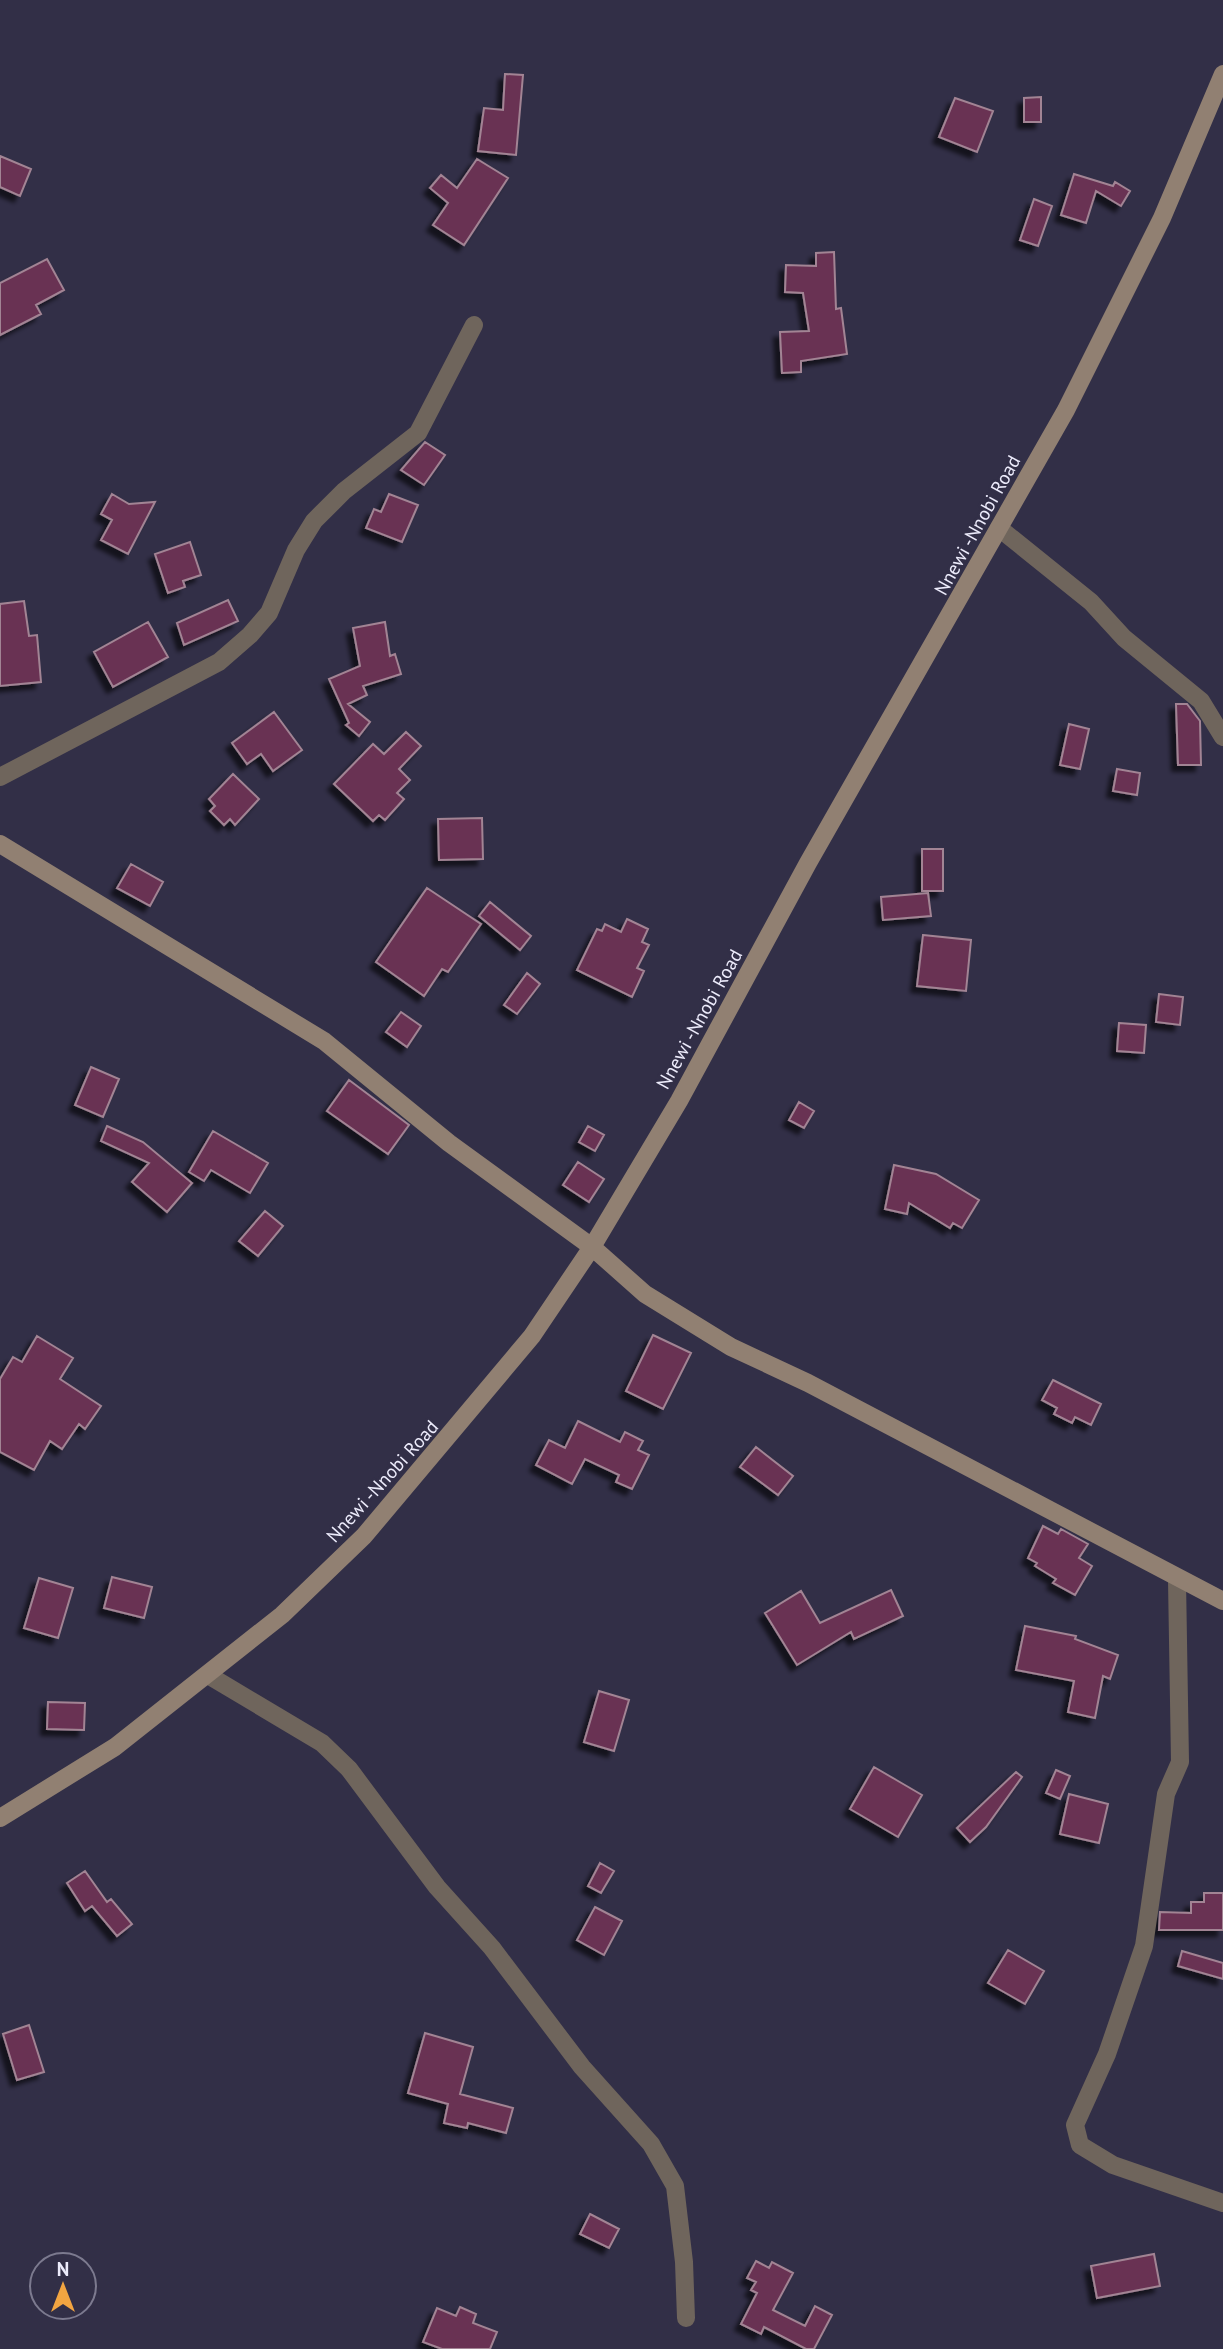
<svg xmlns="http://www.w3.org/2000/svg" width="1223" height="2349" viewBox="0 0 1223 2349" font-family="'PT Sans',sans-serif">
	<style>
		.building { fill: #693253; stroke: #a28494; stroke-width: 2; filter: url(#shadow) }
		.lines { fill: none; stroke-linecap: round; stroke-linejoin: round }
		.street { stroke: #6f655c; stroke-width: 18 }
		.secondary { stroke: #918072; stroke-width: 18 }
		.labels { text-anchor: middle; stroke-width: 5; stroke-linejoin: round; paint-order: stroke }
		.street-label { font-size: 19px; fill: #ecebfb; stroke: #322f47 }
	</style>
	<defs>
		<filter id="shadow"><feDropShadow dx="-6" dy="6" stdDeviation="2" flood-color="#0009"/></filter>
	</defs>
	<rect width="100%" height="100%" fill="#322f47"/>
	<path class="building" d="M505,74L523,75L516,155L478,151L484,108L503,110Z
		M1041,97V122H1024V98Z
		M955,98L993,111L977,152L939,137Z
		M0,156L31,169L20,196L0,187Z
		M477,159L508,178L464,245L433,225L448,203L430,188L441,175L457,188Z
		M1074,174L1113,186L1115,182L1130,191L1121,206L1096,191L1086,223L1061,215Z
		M1034,199L1052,206L1038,246L1020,240Z
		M834,252L836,309L841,308L847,354L801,361V372L782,373L780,332L809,331L803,293L785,292L786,265L816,266V253Z
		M47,259L64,290L36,305L41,314L0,335V283Z
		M425,442L445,455L424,485L401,470Z
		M112,494L129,504L155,502L128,554L101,540L112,520L101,514Z
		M389,494L418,505L402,542L366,528L374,509L381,512Z
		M190,542L201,575L183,581L185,587L168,593L155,554Z
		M228,600L238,621L184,645L177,623Z
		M24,601L29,636L37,635L41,682L0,686V604Z
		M148,622L168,657L113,687L94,652Z
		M385,622L390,656L395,654L401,674L363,686L367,695L348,704L370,722L359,736L346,725L349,723L329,679L360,666L353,628Z
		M1176,704H1187L1200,721L1201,765H1178Z
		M274,712L302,750L273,771L261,754L247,764L232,743Z
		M1069,724L1089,729L1080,769L1060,765Z
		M406,732L421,746L399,769L410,780L397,793L404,799L385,820L379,815L373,821L334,784L373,744L384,754Z
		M1117,769L1140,773L1137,795L1113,791Z
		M233,774L259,799L235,825L230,819L224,825L210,811L215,806L209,799Z
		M482,818L483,859L439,860L438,819Z
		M922,849H943V891H922Z
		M131,864L163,882L150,906L117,888Z
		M427,888L481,924L448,972L442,969L424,996L376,962Z
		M928,893L931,916L883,920L881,897Z
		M490,902L531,936L520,950L479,916Z
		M627,919L648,929L642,942L649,945L637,968L644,971L632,997L577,970L597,929L602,931L605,924L621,932Z
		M923,935L971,940L966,991L917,986Z
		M527,973L540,984L517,1014L504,1005Z
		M1159,994L1183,997L1180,1025L1156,1022Z
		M401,1012L421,1026L407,1047L386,1032Z
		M1119,1023L1146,1025L1144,1053L1117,1051Z
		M91,1067L119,1079L103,1117L75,1105Z
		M349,1080L409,1125L388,1154L327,1111Z
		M799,1102L814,1111L804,1128L789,1120Z
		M107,1126L143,1142L192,1183L167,1212L132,1182L149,1163L101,1141Z
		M588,1126L604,1135L595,1151L579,1142Z
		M213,1131L268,1163L250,1193L211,1170L204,1181L189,1172Z
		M578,1162L604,1179L589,1202L563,1185Z
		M894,1165L936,1174L979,1200L962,1228L953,1223L950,1228L909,1203L907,1214L885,1209Z
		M265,1211L283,1226L258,1256L239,1241Z
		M653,1335L691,1353L663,1409L626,1391Z
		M37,1336L73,1358L60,1379L101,1406L85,1429L79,1424L62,1449L50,1441L34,1470L0,1452V1379L13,1357L22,1362Z
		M1053,1380L1101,1404L1091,1425L1075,1417L1072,1423L1054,1414L1057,1408L1042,1400Z
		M578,1421L620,1442L625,1432L643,1441L638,1450L649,1455L632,1489L616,1482L619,1475L585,1459L572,1484L536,1465L549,1440L565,1448Z
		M756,1447L793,1476L778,1495L740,1467Z
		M1043,1526L1058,1534L1061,1529L1088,1544L1079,1558L1092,1566L1075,1595L1053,1583L1056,1579L1035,1566L1037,1563L1028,1558Z
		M112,1577L152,1587L144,1618L104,1608Z
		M39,1578L73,1588L58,1638L24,1628Z
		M891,1590L903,1616L854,1639L851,1632L797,1665L765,1613L801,1591L820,1623Z
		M1025,1626L1076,1636L1075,1639L1118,1655L1110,1679L1103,1676L1095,1718L1068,1712L1074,1681L1016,1670Z
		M599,1691L629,1700L614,1751L584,1742Z
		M48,1702L85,1703L84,1730L47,1729Z
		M874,1767L922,1795L898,1837L850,1809Z
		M1056,1770L1070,1776L1060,1799L1046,1793Z
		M1016,1772L1022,1777L986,1827L970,1842L957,1828Z
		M1069,1794L1108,1804L1099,1843L1060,1834Z
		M600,1863L614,1871L601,1893L588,1886Z
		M85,1871L107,1902L111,1899L132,1924L117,1936L92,1906L85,1911L67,1883Z
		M1204,1893H1223V1930H1159L1160,1912L1191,1913V1902H1204Z
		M595,1907L622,1921L604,1955L577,1940Z
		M1008,1950L1044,1971L1025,2004L988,1983Z
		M1182,1951L1223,1963V1979L1178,1966Z
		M29,2025L44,2072L17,2080L3,2034Z
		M425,2033L473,2047L460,2094L513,2108L506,2133L468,2123L467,2128L444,2123L448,2104L408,2093Z
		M590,2214L619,2229L609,2248L580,2234Z
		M1154,2254L1160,2286L1097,2298L1091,2266Z
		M756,2261L769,2268L772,2262L793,2273L773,2310L805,2326L815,2306L832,2315L814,2349H806L764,2327L761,2334L741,2324L757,2293L751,2290L756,2282L747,2278Z
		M460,2307L476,2314L473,2323L497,2332L490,2349H442L423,2342L437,2308L456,2316Z"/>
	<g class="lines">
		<path class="street" d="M999,528L1091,602L1124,638L1201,701L1223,737
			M0,777L219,662L250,635L269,613L296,550L314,521L344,491L418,433L474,325
			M1177,1580L1180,1762L1166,1794L1144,1946L1107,2054L1075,2125L1080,2145L1113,2165L1223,2203
			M208,1675L322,1743L349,1769L437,1887L492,1948L582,2067L651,2144L675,2186L684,2262L686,2318"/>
		<path class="secondary" d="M0,844L324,1041L449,1143L592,1247L645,1294L731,1347L808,1383L1223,1601
			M0,1818L115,1747L282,1615L364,1536L532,1336L592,1247L679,1101L808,863L1066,410L1162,218L1223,74"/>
	</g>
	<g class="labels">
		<g class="street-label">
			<text transform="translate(977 525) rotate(-61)" y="7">Nnewi -Nnobi Road</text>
			<text transform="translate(699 1019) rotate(-61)" y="7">Nnewi -Nnobi Road</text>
			<text transform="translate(382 1481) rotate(-48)" y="7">Nnewi -Nnobi Road</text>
		</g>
	</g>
	<g transform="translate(63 2286)"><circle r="33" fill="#322f47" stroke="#7c7a8f" stroke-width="2"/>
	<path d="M0-5L12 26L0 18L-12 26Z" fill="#f2a541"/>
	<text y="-10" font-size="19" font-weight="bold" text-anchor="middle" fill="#ecebfb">N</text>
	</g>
</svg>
